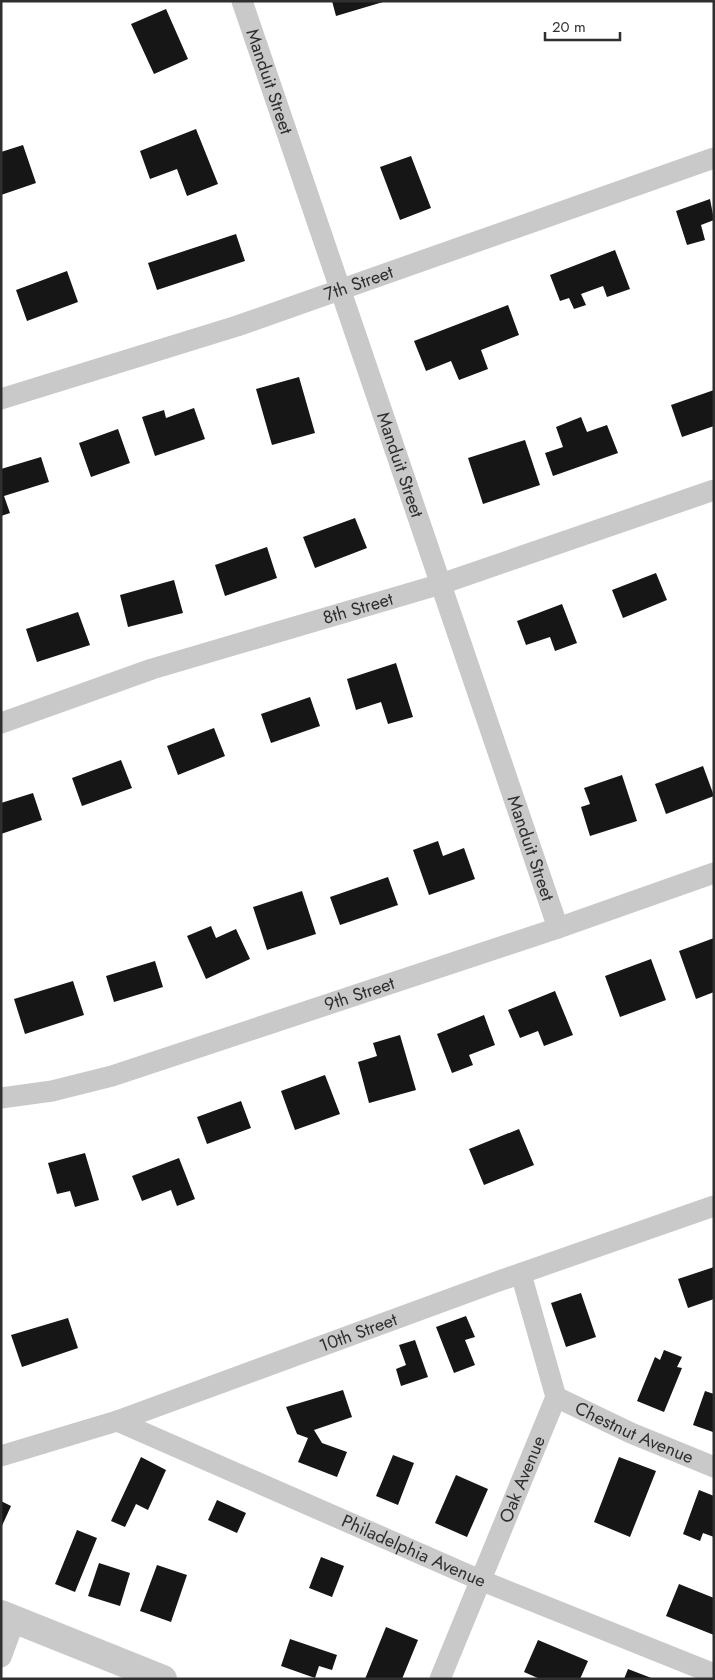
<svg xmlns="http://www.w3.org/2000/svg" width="715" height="1680" viewBox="0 0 715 1680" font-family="Jost,sans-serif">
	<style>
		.building { fill: #161616 }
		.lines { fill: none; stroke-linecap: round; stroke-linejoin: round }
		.minor { stroke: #c9c9c9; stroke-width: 21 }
		.tertiary { stroke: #c9c9c9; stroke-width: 28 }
		.labels { text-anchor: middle; stroke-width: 5; stroke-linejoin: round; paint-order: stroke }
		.street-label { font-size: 18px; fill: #2f2f2f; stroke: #fff }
	</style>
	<rect width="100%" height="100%" fill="#fff"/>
	<path class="building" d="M332,1H383V2L336,16Z
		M166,9L188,59L154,74L131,24Z
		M196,129L218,184L187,196L177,169L150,179L140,151Z
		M23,145L36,183L1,195V152Z
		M411,156L431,208L400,220L380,167Z
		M710,199L714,220L701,225L705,240L687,245L676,211Z
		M236,234L245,261L157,290L148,263Z
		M615,250L630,289L607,297L603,286L581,294L586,305L574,309L569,298L560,301L550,275Z
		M67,271L78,302L27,321L16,290Z
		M508,305L519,335L481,350L488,369L459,380L451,361L426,371L414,341Z
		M299,377L315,433L272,445L256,389Z
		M714,390V426L682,437L671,405Z
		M194,408L205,439L155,456L142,417L164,410L166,418Z
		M581,417L587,432L607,425L618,453L553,476L545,453L563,447L556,427Z
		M118,429L130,463L91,477L79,443Z
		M525,440L540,485L483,504L468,458Z
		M41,457L49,482L4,496L10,513L1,516V469Z
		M355,518L367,548L315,568L303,537Z
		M267,547L277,578L225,596L215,565Z
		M656,573L667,600L623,618L612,590Z
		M174,580L183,613L128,627L120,595Z
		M562,604L577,643L555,651L550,637L526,645L517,621Z
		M78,612L90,645L37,662L26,629Z
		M396,663L413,717L388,724L381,702L356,710L347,679Z
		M310,697L320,726L271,743L261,714Z
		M214,728L225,756L178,775L167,746Z
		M121,760L132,788L82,806L72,778Z
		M703,766L714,796L666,814L655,784Z
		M622,775L637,821L590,836L581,807L590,804L584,788Z
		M33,793L42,820L1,834V803Z
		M438,841L443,856L464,848L475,879L429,895L413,850Z
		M388,877L398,905L340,925L330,897Z
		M302,891L316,934L267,950L253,907Z
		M211,926L216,938L236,929L250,959L206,979L187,936Z
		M714,938V992L696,999L679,951Z
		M651,959L666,1000L620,1017L605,976Z
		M155,961L163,987L114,1002L106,976Z
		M73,981L84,1015L25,1034L14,999Z
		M555,991L573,1035L544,1046L538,1031L520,1038L508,1010Z
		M484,1015L495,1045L469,1055L473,1065L452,1073L437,1034Z
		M400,1035L416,1090L369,1103L358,1062L377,1056L373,1043Z
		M325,1075L340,1114L295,1130L281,1091Z
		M241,1101L251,1128L207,1144L197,1117Z
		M519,1129L534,1165L484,1185L469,1149Z
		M85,1153L99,1200L75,1207L70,1191L57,1194L48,1163Z
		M179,1158L195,1199L177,1206L171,1190L142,1201L132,1176Z
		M714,1267V1299L688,1308L678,1279Z
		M581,1293L596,1337L566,1347L551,1303Z
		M466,1316L475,1337L465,1340L475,1365L454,1373L436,1327Z
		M68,1318L78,1348L22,1367L11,1335Z
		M415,1340L428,1377L401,1386L396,1369L406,1365L399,1345Z
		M664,1350L682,1357L677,1367L682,1368L664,1412L637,1401L655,1357L660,1360Z
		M343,1390L352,1417L314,1430L322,1443L347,1452L337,1477L298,1462L308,1438L297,1434L286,1407Z
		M705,1391L714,1394L713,1432L693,1425Z
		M393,1455L414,1463L398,1505L376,1496Z
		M141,1457L166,1470L148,1510L136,1504L125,1527L111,1521Z
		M619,1457L656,1471L630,1537L594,1522Z
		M456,1475L488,1489L467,1537L435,1523Z
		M699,1490L714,1496V1537L703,1533L700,1541L683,1534Z
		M217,1500L246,1513L237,1533L208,1520Z
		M1,1501L11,1506L1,1528Z
		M77,1530L97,1538L75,1592L55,1584Z
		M321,1557L344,1566L332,1597L309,1588Z
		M99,1563L130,1573L120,1606L88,1596Z
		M157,1565L187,1575L171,1622L140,1611Z
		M679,1584L714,1598V1635L666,1616Z
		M386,1627L418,1640L402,1679H365Z
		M290,1639L337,1655L332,1670L319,1666L315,1678L281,1666Z
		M538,1640L588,1661L580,1679H540L524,1672Z
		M628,1669L654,1679H624Z"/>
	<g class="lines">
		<g class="minor">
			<path id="s1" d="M242,1L558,928"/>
			<path id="s2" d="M1,399L237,326L714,158"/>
			<path id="s3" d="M1,723L152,669L441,584L714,490"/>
			<path id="s4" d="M1,1098L52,1091L112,1076L558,928L714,873"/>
			<path id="s5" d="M556,1397L631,1433L714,1467"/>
			<path id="s6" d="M117,1421L480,1580L714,1674"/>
			<path id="s7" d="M1,1456L117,1421L496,1282L714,1206"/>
			<path d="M1,1657L15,1619"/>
			<path id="s8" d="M440,1679L556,1397L521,1274"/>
		</g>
		<path class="tertiary" d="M1,1614L163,1679"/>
	</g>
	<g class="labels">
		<g class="street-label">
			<text dy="6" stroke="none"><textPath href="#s1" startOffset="85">Manduit Street</textPath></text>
			<text dy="6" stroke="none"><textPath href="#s2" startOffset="376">7th Street</textPath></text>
			<text dy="6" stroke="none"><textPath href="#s1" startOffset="490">Manduit Street</textPath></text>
			<text dy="6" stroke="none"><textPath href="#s3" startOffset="375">8th Street</textPath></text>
			<text dy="6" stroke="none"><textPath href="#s1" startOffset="895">Manduit Street</textPath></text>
			<text dy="6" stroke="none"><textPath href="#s4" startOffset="374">9th Street</textPath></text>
			<text dy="6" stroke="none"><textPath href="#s7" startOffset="378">10th Street</textPath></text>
			<text dy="6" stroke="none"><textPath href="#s5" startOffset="86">Chestnut Avenue</textPath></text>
			<text dy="6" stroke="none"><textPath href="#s8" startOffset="216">Oak Avenue</textPath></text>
			<text dy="6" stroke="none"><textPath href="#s6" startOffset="324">Philadelphia Avenue</textPath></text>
		</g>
	</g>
	<rect width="715" height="1680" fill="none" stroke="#2f2f2f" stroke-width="5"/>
	<path d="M545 32v8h75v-8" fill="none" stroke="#2f2f2f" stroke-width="2.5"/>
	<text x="552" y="32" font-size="15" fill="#2f2f2f" stroke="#ffffff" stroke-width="4" paint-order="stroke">20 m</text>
</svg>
